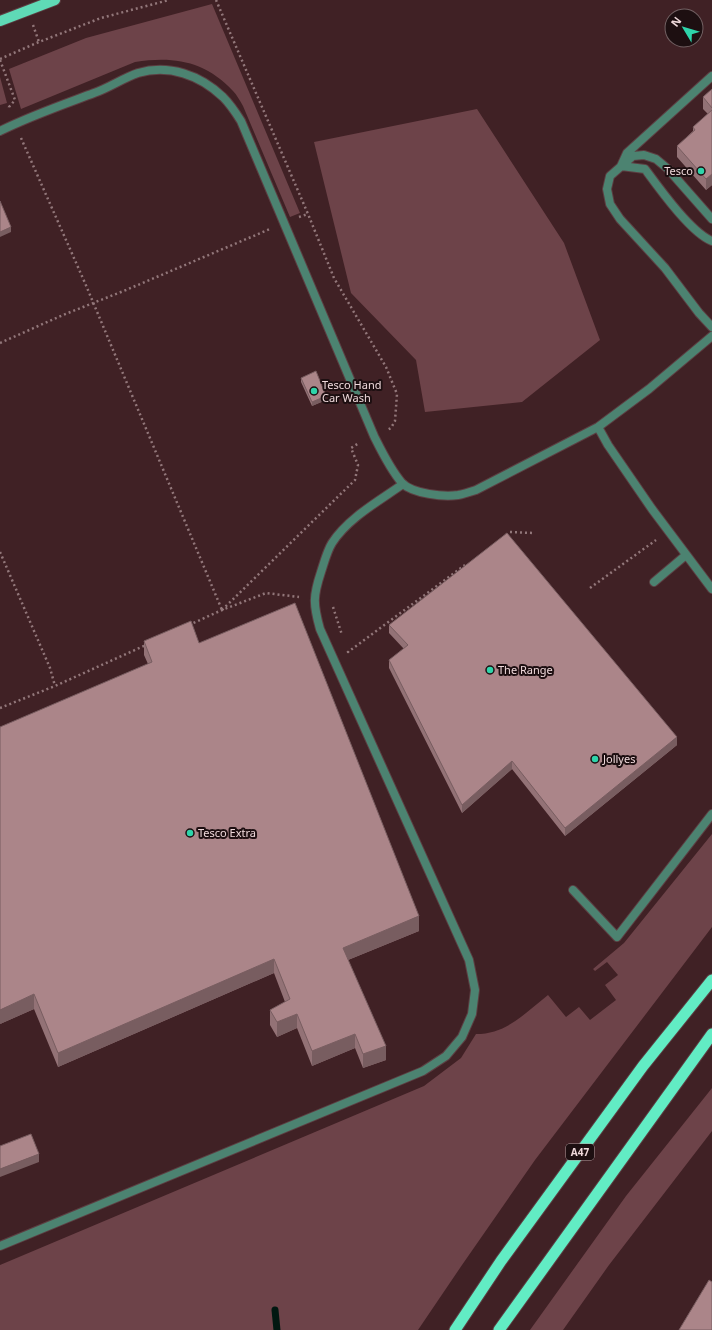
<svg xmlns="http://www.w3.org/2000/svg" width="712" height="1330" viewBox="0 0 712 1330" font-family="'Noto Sans',sans-serif">
	<style>
		.green { fill: #6d4349 }
		.lines { fill: none; stroke-linecap: round; stroke-linejoin: round }
		.stream { stroke: #011811; stroke-width: 7 }
		.service-casing { stroke: #5c3e42; stroke-width: 10 }
		.minor-casing { stroke: #5c3e42; stroke-width: 10 }
		.primary-casing { stroke: #5c3e42; stroke-width: 12 }
		.trunk-casing { stroke: #5c3e42; stroke-width: 13 }
		.path { stroke: #92777a; stroke-width: 2.5; stroke-dasharray: 2 3; stroke-linecap: butt }
		.service { stroke: #4c8371; stroke-width: 8 }
		.minor { stroke: #4c8371; stroke-width: 8 }
		.primary { stroke: #5fdab6; stroke-width: 10 }
		.trunk { stroke: #62ecc4; stroke-width: 11 }
		.wall { fill: #937276 }
		.shaded-wall { fill: #785d60 }
		.building { fill: #ab8589; stroke: #785d60 }
		.poi-dot { fill: #2ed4aa; stroke: #1d0f11; stroke-width: 1.5 }
		.labels { text-anchor: middle; stroke-width: 4; stroke-linejoin: round; paint-order: stroke }
		.shield { fill: #1d0f11; stroke: #b09c9e; stroke-width: 1 }
		.shield-label { font-size: 10px; font-weight: bold; fill: #efd9db }
		.poi-label { font-size: 11px; fill: #efd9db; stroke: #1d0f11; text-anchor: start }
	</style>
	<rect width="100%" height="100%" fill="#402125"/>
	<path class="green" d="M212,4L300,213L290,217L243,106C240,101 237,95 233,91C205,61 174,56 135,62L21,109L9,69L86,38Z
		M0,77L7,103L0,105Z
		M477,109L564,243L600,340L522,402L425,412L416,360L351,293L314,142Z
		M712,834V927L535,1160L462,1265L418,1330H0V1265L424,1086L461,1058L476,1034C507,1034 525,1013 548,995L566,1017L579,1007L590,1020L616,1000L605,985L618,975L607,962L595,971L593,969L624,943Z
		M712,1088V1131L609,1265L563,1330H530L626,1196Z"/>
	<g class="lines">
		<path class="stream" d="M275,1310L277,1330"/>
		<g class="service-casing">
			<path id="service" d="M0,131C30,116 62,105 94,93C109,88 123,78 138,73C169,64 200,75 223,97C230,104 236,113 241,121L374,436C382,452 390,469 402,483C413,494 444,497 458,495C464,494 470,492 476,490L598,427L649,389L712,336
				M622,164L627,153L712,76
				M621,166L645,169C659,188 691,233 712,241
				M712,219L668,169L656,159L644,155L633,156L610,176L607,189L610,204L620,219L665,268L699,313L712,327
				M598,427L608,445L652,509L712,589
				M654,582L686,555
				M573,890L617,937L712,814"/>
		</g>
		<g class="minor-casing">
			<path id="minor" d="M0,1246L423,1071L446,1056L462,1037L472,1014L475,990L469,960L320,629C313,604 313,596 321,572C324,563 327,551 332,543C348,518 379,501 403,484"/>
		</g>
		<g class="primary-casing">
			<path id="primary" d="M0,21L55,0"/>
		</g>
		<g class="trunk-casing">
			<path id="trunk" d="M455,1330L501,1261L643,1066L712,980
				M499,1330L712,1034"/>
		</g>
		<path class="path" d="M216,0L308,214L334,278L386,367L397,394L395,421L391,428L387,430
			M33,25L39,42
			M0,59L39,42L101,18L169,0
			M0,60L15,100L9,107L10,109
			M21,138L85,283L222,610
			M299,217L308,214
			M0,343L63,315L126,290L270,229
			M506,535L510,532L533,533
			M0,552L50,668L55,686
			M590,588L656,540
			M333,607L342,635
			M222,610L355,480L358,465L351,448L359,443
			M189,625L222,610L266,593L299,597
			M348,651V652L465,565
			M0,708L55,686L146,645"/>
		<use href="#service" class="service"/>
		<use href="#minor" class="minor"/>
		<use href="#primary" class="primary"/>
		<use href="#trunk" class="trunk"/>
	</g>
	<path class="wall" d="M712,89V185L706,190L677,157V146L693,131V127L708,114L703,109V97Z
		M301,378L326,400L312,406L301,382Z
		M389,625L677,745L565,836L512,769L462,813L389,668V660L404,649L389,633Z
		M144,641L199,643L419,931L348,960L386,1060L363,1068L355,1048L312,1066L297,1028L277,1037L270,1025V1010L285,1002L274,973L58,1067L34,1009L0,1024L148,664L144,655Z"/>
	<path class="shaded-wall" d="M712,174V185L706,190V179Z
		M11,227V232L0,237V232Z
		M326,396V400L312,406V402Z
		M677,737V745L565,836V828Z
		M512,761V769L462,813V805Z
		M419,916V931L343,962V948Z
		M274,959V973L58,1067V1053Z
		M34,994V1009L0,1024V1010Z
		M297,1014V1028L277,1037V1022Z
		M355,1034V1048L312,1066V1051Z
		M386,1046V1060L363,1068V1054Z
		M39,1154V1162L0,1177V1169Z"/>
	<path class="building" d="M712,89V108L703,97Z
		M712,110V174L706,179L677,146L695,130L693,127Z
		M0,201L11,227L0,232Z
		M316,371L326,396L312,402L301,378Z
		M507,533L677,737L565,828L512,761L462,805L389,660L408,645L389,625Z
		M295,603L419,916L343,948L386,1046L363,1054L355,1034L312,1051L297,1014L277,1022L270,1010L290,999L274,959L58,1053L34,994L0,1010V727L152,662L144,641L191,621L199,643Z
		M31,1134L39,1154L0,1169V1146Z
		M709,1280L712,1282V1330H679Z"/>
	<g class="poi-dot">
		<circle cx="701" cy="171" r="4"/>
		<circle cx="314" cy="391" r="4"/>
		<circle cx="490" cy="670" r="4"/>
		<circle cx="595" cy="759" r="4"/>
		<circle cx="190" cy="833" r="4"/>
	</g>
	<g class="labels">
		<rect class="shield" x="566" y="1144" width="28" height="16" rx="3"/>
		<g class="shield-label">
			<text x="580" y="1156">A47</text>
		</g>
		<g class="poi-label">
			<text x="693" y="175" text-anchor="end">Tesco</text>
			<text x="322" y="389">Tesco Hand<tspan x="322" dy="13">Car Wash</tspan></text>
			<text x="498" y="674">The Range</text>
			<text x="603" y="763">Jollyes</text>
			<text x="198" y="837">Tesco Extra</text>
		</g>
	</g>
	<g transform="translate(684 28) rotate(308)"><circle r="19" fill="#1d0f11" stroke="#716062"/>
	<path d="M0-3L7 15L0 10L-7 15Z" fill="#2ed4aa"/>
	<text y="-6" font-size="11" font-weight="bold" text-anchor="middle" fill="#efd9db">N</text>
	</g>
</svg>
